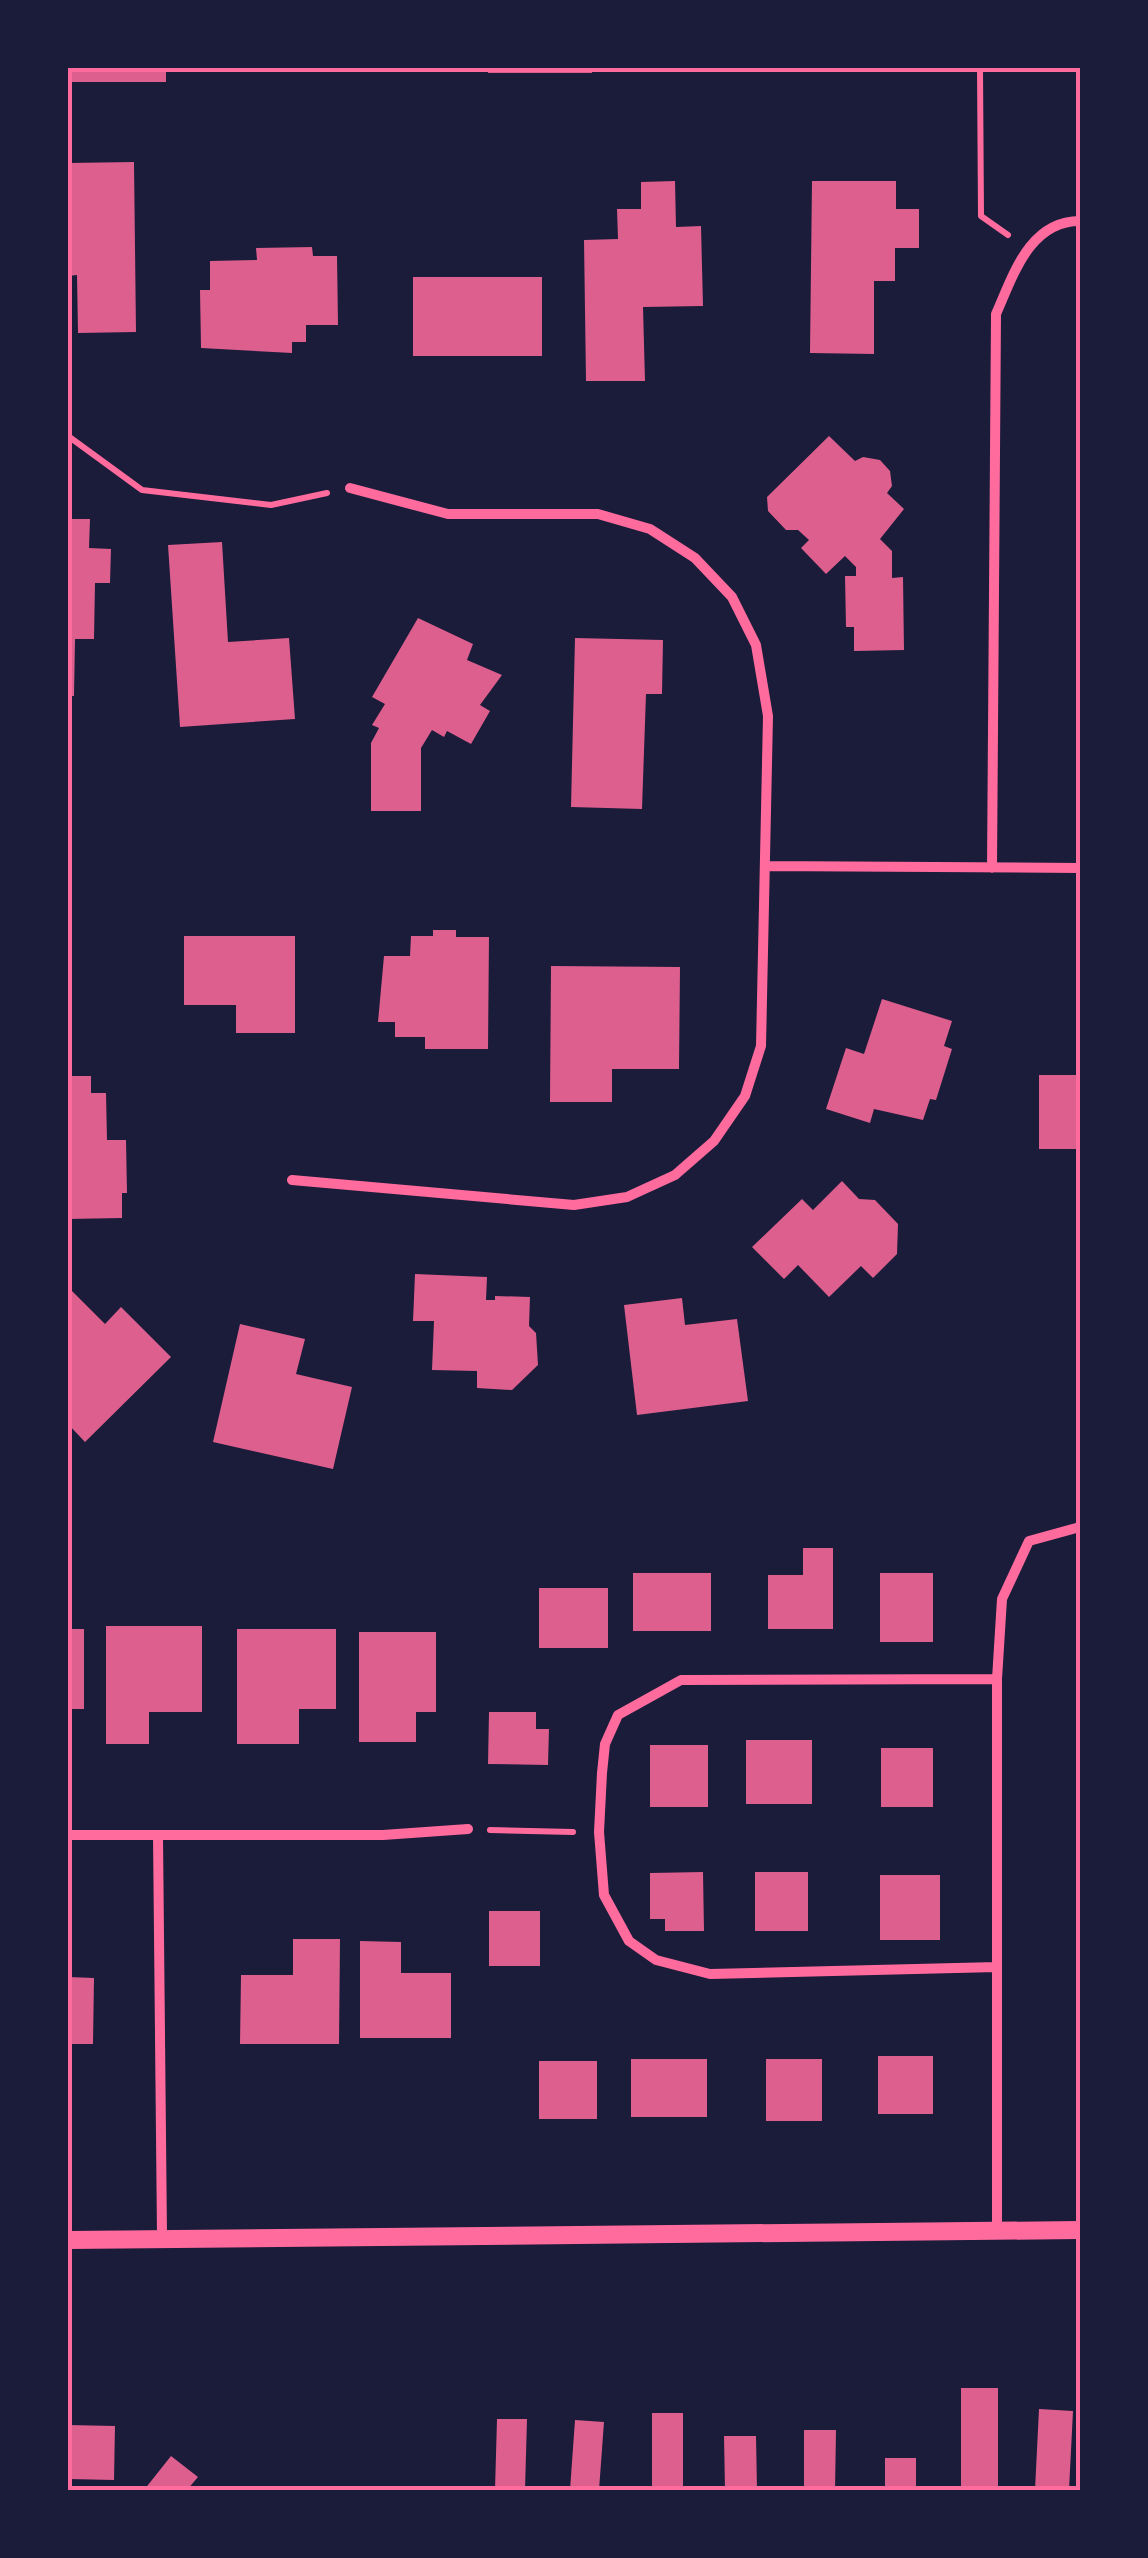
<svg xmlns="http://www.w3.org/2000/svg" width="1148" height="2558" viewBox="0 0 1148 2558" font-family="Bitter,serif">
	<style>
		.building { fill: #dd5f8e }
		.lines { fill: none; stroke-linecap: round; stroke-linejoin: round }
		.path { stroke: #ff6b9d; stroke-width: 6 }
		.minor { stroke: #ff6b9d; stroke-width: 10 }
		.tertiary { stroke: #ff6b9d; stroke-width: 18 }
		.neatline { fill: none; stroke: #ff6b9d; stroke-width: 4 }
	</style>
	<rect width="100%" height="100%" fill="#1b1b3a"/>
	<path class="building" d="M68,68H166V82H68Z
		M488,68H592V73H488Z
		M134,162L136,332L78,333L77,275L68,276V163Z
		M675,181L676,227L701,226L703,306L643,307L645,381H586L584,240L618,239L617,209H641V182Z
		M812,181H896V209H919V248H895V281H874V354L810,353Z
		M312,247L313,256H337L338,325H306V342H292V353L201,348L200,290H210V261L257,260L256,248Z
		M413,277H542V356H413Z
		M829,436L855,461L863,457L880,460L890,471L892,486L887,493L904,509L880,539L892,551V578L903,577L904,650L854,651V627H846L845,576H856V567L845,556L826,574L801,548L809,540L798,530H786L768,511L767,497Z
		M68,519H90L89,548L111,549L110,583H95L94,639H75L74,696H68Z
		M222,542L228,642L289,638L295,719L180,727L168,545Z
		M418,618L473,644L467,660L502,675L480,705L490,711L471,744L447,731L444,737L432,730L421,748V811H371V743L379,728L372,725L385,704L372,697Z
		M575,638L663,640L662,694H646L642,809L571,807Z
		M433,930H456V937H489L488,1049H425V1037H395V1022H378L384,956H410L411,936H433Z
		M184,936H295V1033H236V1005H184Z
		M551,966L680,967L679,1069H612V1102H550Z
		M882,999L952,1021L944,1046L952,1049L936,1100L930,1099L923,1120L874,1109L870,1123L826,1109L846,1048L864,1054Z
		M1039,1075H1080V1149H1039Z
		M68,1076H91V1093H106L107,1140H126L127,1193H122V1218L68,1219Z
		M842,1181L859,1199L875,1200L898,1224L897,1254L873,1278L861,1266L829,1297L798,1265L784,1279L752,1247L802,1199L813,1210Z
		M415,1274L487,1277L486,1300H495V1296L530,1297L529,1326L536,1333L538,1365L512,1390L477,1388V1371L432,1370L434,1321H413Z
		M68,1287L105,1324L121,1307L171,1357L85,1442L68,1424Z
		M682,1298L685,1325L737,1319L748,1401L637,1415L624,1305Z
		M240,1324L305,1339L296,1374L352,1387L333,1469L213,1442Z
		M803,1548H833V1629H768V1575H803Z
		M633,1573H711V1631H633Z
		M880,1573H933V1642H880Z
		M539,1588H608V1648H539Z
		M106,1626H202V1712H149V1744H106Z
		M68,1629H84V1709H68Z
		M237,1629H336V1709H299V1744H237Z
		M359,1632H436V1712H416V1742H359Z
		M489,1712H536V1729H549L548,1765L488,1764Z
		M746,1740H812V1804H746Z
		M650,1745H708V1807H650Z
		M881,1748H933V1807H881Z
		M703,1872L704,1931H665V1919H650V1873Z
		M755,1872H808V1931H755Z
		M880,1875H940V1940H880Z
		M489,1911H540V1966H489Z
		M293,1939H340L339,2044H240L241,1975H293Z
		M360,1941L401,1942V1973H451V2038H360Z
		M68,1977L94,1978L93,2044H68Z
		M878,2056H933V2114H878Z
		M631,2059H707V2117H631Z
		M766,2059H822V2121H766Z
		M539,2061H597V2119H539Z
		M961,2388H998V2490H961Z
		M1039,2409L1073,2411L1069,2490H1035Z
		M652,2413H683V2490H652Z
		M497,2419H527L525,2490H495Z
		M575,2420L604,2422L599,2490H570Z
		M68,2425L115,2426L114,2480L68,2479Z
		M804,2430H836L835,2490H804Z
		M724,2436H756L757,2490H725Z
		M171,2456L198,2477L187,2490H144Z
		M885,2458H916V2490H885Z"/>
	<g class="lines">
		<path class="path" d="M980,68L981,216L1008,235
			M68,436L142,490L271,505L327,493
			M490,1830L573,1832"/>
		<path class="minor" d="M765,866L1080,868
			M992,868L996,314C1013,276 1029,221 1080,221
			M292,1180L574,1205L627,1197L675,1175L714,1141L745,1096L761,1046L768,716L756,645L732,597L695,558L650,529L598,514H448L350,488
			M997,1679L681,1680L618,1715L605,1744L602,1773L599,1832L604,1895L629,1941L656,1960L710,1974L997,1967
			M68,1835H383L468,1829
			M158,1835L162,2236
			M997,2230V1679L1002,1599L1029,1541L1080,1527"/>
		<path class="tertiary" d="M68,2240L1080,2230"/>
	</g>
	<rect width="1148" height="2558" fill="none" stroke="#1b1b3a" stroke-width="140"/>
	<rect x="70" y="70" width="1008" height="2418" class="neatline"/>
</svg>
